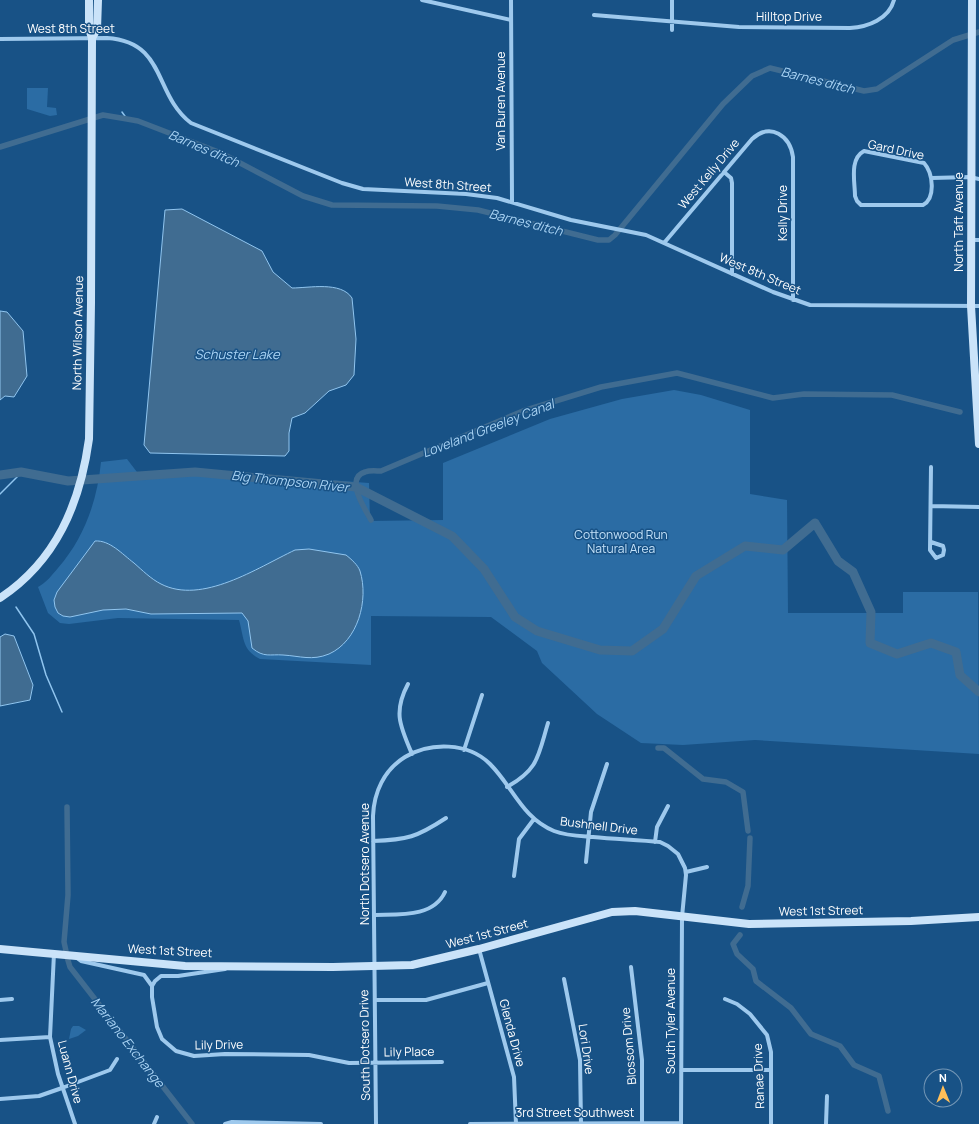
<svg xmlns="http://www.w3.org/2000/svg" width="979" height="1124" viewBox="0 0 979 1124" font-family="Manrope,sans-serif">
	<style>
		.green { fill: #2b6ca4 }
		.water { fill: #406c91; stroke: #90c5ef }
		.lines { fill: none; stroke-linecap: round; stroke-linejoin: round }
		.stream { stroke: #90c5ef; stroke-width: 1.5 }
		.canal { stroke: #406c91; stroke-width: 5.5 }
		.river { stroke: #406c91; stroke-width: 9 }
		.street { stroke: #9ec9ed; stroke-width: 4 }
		.secondary { stroke: #cae3f9; stroke-width: 8 }
		.labels { text-anchor: middle; stroke-width: 3; stroke-linejoin: round; paint-order: stroke }
		.street-label { font-size: 12px; fill: #fff; stroke: #185286 }
		.park-label { font-size: 12px; fill: #c3e1f9; stroke: #185286 }
		.water-label { font-size: 13px; font-style: italic; fill: #a9d3f4; stroke: #185286 }
	</style>
	<rect width="100%" height="100%" fill="#185286"/>
	<path class="green" d="M27,88H48L47,107L56,108L57,115L50,116L27,109Z
		M674,390L701,395L750,410V494L787,500L788,613H903V592H978L979,754L755,740L683,745L641,743L597,714L542,663L537,651L491,617L371,616V665L260,659C242,650 244,638 239,620L118,618L69,624L60,623L48,613L38,587C46,583 52,575 58,568C84,538 97,502 101,462L127,459L140,476L192,470L369,483L370,521L443,520V463L550,419L622,399Z
		M73,1026H79L86,1030L78,1036L69,1039L71,1029Z"/>
	<path class="water" d="M182,209L262,251L273,272L292,288C309,288 341,281 352,298L356,339L354,375L346,385L329,391L305,413L292,418L289,433V451L285,456L150,453L144,445L165,210Z
		M0,311L7,312L23,331L27,376L14,397L5,396L0,400Z
		M95,541C110,540 122,554 134,563C142,570 151,579 161,584C202,605 257,568 295,550L309,549L346,555C351,559 358,565 360,571C369,600 358,641 329,654C312,661 300,656 283,655C270,654 264,658 252,648L248,621L242,613L151,614L126,609L103,610L70,617L63,616L58,613L55,607L54,600L57,592Z
		M5,634L14,636L33,685L30,700L0,706V637Z"/>
	<g class="lines">
		<path class="stream" d="M122,112L127,119
			M0,494L22,472
			M16,607L34,634L46,675L62,712"/>
		<path class="canal" d="M0,147L103,115L127,119L138,121L221,153L303,196L332,205L437,206L478,210L598,240H609L615,235L723,104L752,76L770,68L864,91L877,89L953,40L979,32
			M371,520C365,509 344,478 365,472C370,470 376,471 381,471L523,411L601,387L677,373L773,398L804,394L892,395L960,412
			M658,748H664L703,779L726,782L743,792L748,831
			M742,907L748,886L750,838
			M740,935L733,944L737,954L753,969L756,981L791,1008L811,1034L840,1046L854,1065L879,1076L888,1111
			M66,951L64,942L68,895L67,807
			M67,957L70,967L192,1124"/>
		<path class="river" d="M0,475L21,472L68,481L195,472L356,487L452,536L484,569L515,617L537,631L600,650L632,651L663,629L696,576L745,546L783,550L815,523L838,561L853,572L871,612L870,643L897,654L931,643L956,652L960,675L979,692"/>
		<path class="street" d="M422,0L511,20
			M511,0L512,202
			M672,0V30
			M594,15L739,27L850,28C868,27 889,19 894,0
			M0,39L107,38C167,42 153,94 191,123L342,183L363,189L466,194L497,198L571,220L646,235L773,292L810,305L979,306
			M864,151L924,163C933,173 936,198 923,205H861L857,201L855,196C855,182 849,159 864,151Z
			M724,172L731,178L732,183V274
			M932,178L970,177L979,179
			M971,240H979
			M664,243L752,139C771,122 790,136 793,157V300
			M931,467L930,550L936,558L943,555L944,550L943,546L931,542
			M931,506L979,507
			M408,684C393,712 400,726 412,754
			M464,750L482,695
			M507,787C539,769 538,756 548,723
			M373,841C407,840 417,837 446,818
			M655,842L657,827L668,806
			M586,862L591,812L607,764
			M686,872L707,867
			M514,876L519,839L534,819
			M374,915C398,914 433,918 445,892
			M479,949L514,1077L516,1124
			M54,953L50,1037L58,1074L75,1124
			M77,958L81,961L144,975L152,986
			M631,967L642,1060V1123
			M225,969L178,976H161L155,981L152,986V997L157,1027L162,1039L176,1051L194,1056L225,1054L309,1055L349,1063L442,1062
			M564,979L580,1060L581,1124
			M725,999L737,1004L750,1014L767,1035L771,1052V1124
			M0,1000L12,999
			M375,1000H426L488,983
			M0,1040L50,1037
			M681,1070H770
			M0,1099L39,1096L62,1088L110,1070L117,1059
			M154,1124L157,1117
			M225,1124L232,1122L321,1124
			M376,1124L373,816C374,792 384,770 405,757C430,742 468,742 490,764C513,787 522,818 554,831C567,836 580,836 593,837C615,839 638,840 660,842L668,846L678,854L685,868L686,875L682,917L681,1124
			M470,1124L681,1123
			M826,1124L827,1096"/>
		<path class="secondary" d="M972,0L971,306L979,444
			M92,38L97,29L98,0
			M0,598C56,561 80,504 89,439L91,303L92,38L89,29V0
			M0,949L185,966L333,967L412,965L479,949L612,912L635,911L749,924L911,921L979,917"/>
	</g>
	<g class="labels">
		<g class="street-label">
			<text x="789" y="21">Hilltop Drive</text>
			<text x="71" y="33">West 8th Street</text>
			<text transform="translate(501 101) rotate(-90)" y="4">Van Buren Avenue</text>
			<text transform="translate(896 150) rotate(12)" y="4">Gard Drive</text>
			<text transform="translate(709 174) rotate(-50)" y="4">West Kelly Drive</text>
			<text transform="translate(448 185) rotate(4)" y="4">West 8th Street</text>
			<text transform="translate(783 213) rotate(-90)" y="4">Kelly Drive</text>
			<text transform="translate(959 222) rotate(-90)" y="4">North Taft Avenue</text>
			<text transform="translate(760 274) rotate(23)" y="4">West 8th Street</text>
			<text transform="translate(78 333) rotate(-89)" y="4">North Wilson Avenue</text>
			<text transform="translate(599 826) rotate(7)" y="4">Bushnell Drive</text>
			<text transform="translate(365 864) rotate(-90)" y="4">North Dotsero Avenue</text>
			<text transform="translate(821 911) rotate(-1)" y="4">West 1st Street</text>
			<text transform="translate(487 934) rotate(-15)" y="4">West 1st Street</text>
			<text transform="translate(170 951) rotate(3)" y="4">West 1st Street</text>
			<text transform="translate(671 1021) rotate(-90)" y="4">South Tyler Avenue</text>
			<text transform="translate(512 1033) rotate(75)" y="4">Glenda Drive</text>
			<text transform="translate(219 1045) rotate(-1)" y="4">Lily Drive</text>
			<text transform="translate(365 1045) rotate(-91)" y="4">South Dotsero Drive</text>
			<text transform="translate(629 1046) rotate(-95)" y="4">Blossom Drive</text>
			<text transform="translate(586 1049) rotate(82)" y="4">Lori Drive</text>
			<text transform="translate(409 1052) rotate(-1)" y="4">Lily Place</text>
			<text transform="translate(70 1072) rotate(75)" y="4">Luann Drive</text>
			<text transform="translate(759 1076) rotate(-92)" y="4">Ranae Drive</text>
			<text x="575" y="1117">3rd Street Southwest</text>
		</g>
		<g class="park-label">
			<text x="621" y="539">Cottonwood Run<tspan x="621" dy="14">Natural Area</tspan></text>
		</g>
		<g class="water-label">
			<text transform="translate(818 80) rotate(14)" y="5">Barnes ditch</text>
			<text transform="translate(204 148) rotate(23)" y="5">Barnes ditch</text>
			<text transform="translate(526 222) rotate(14)" y="5">Barnes ditch</text>
			<text x="237" y="359">Schuster Lake</text>
			<text transform="translate(488 428) rotate(-21)" y="5">Loveland Greeley Canal</text>
			<text transform="translate(290 481) rotate(6)" y="5">Big Thompson River</text>
			<text transform="translate(128 1042) rotate(52)" y="5">Mariano Exchange</text>
		</g>
	</g>
	<g transform="translate(943 1088) rotate(359)"><circle r="19" fill="#185286" stroke="#7497b6"/>
	<path d="M0-3L7 15L0 10L-7 15Z" fill="#ffbf59"/>
	<text y="-6" font-size="11" font-weight="bold" text-anchor="middle" fill="#ffffff">N</text>
	</g>
</svg>
